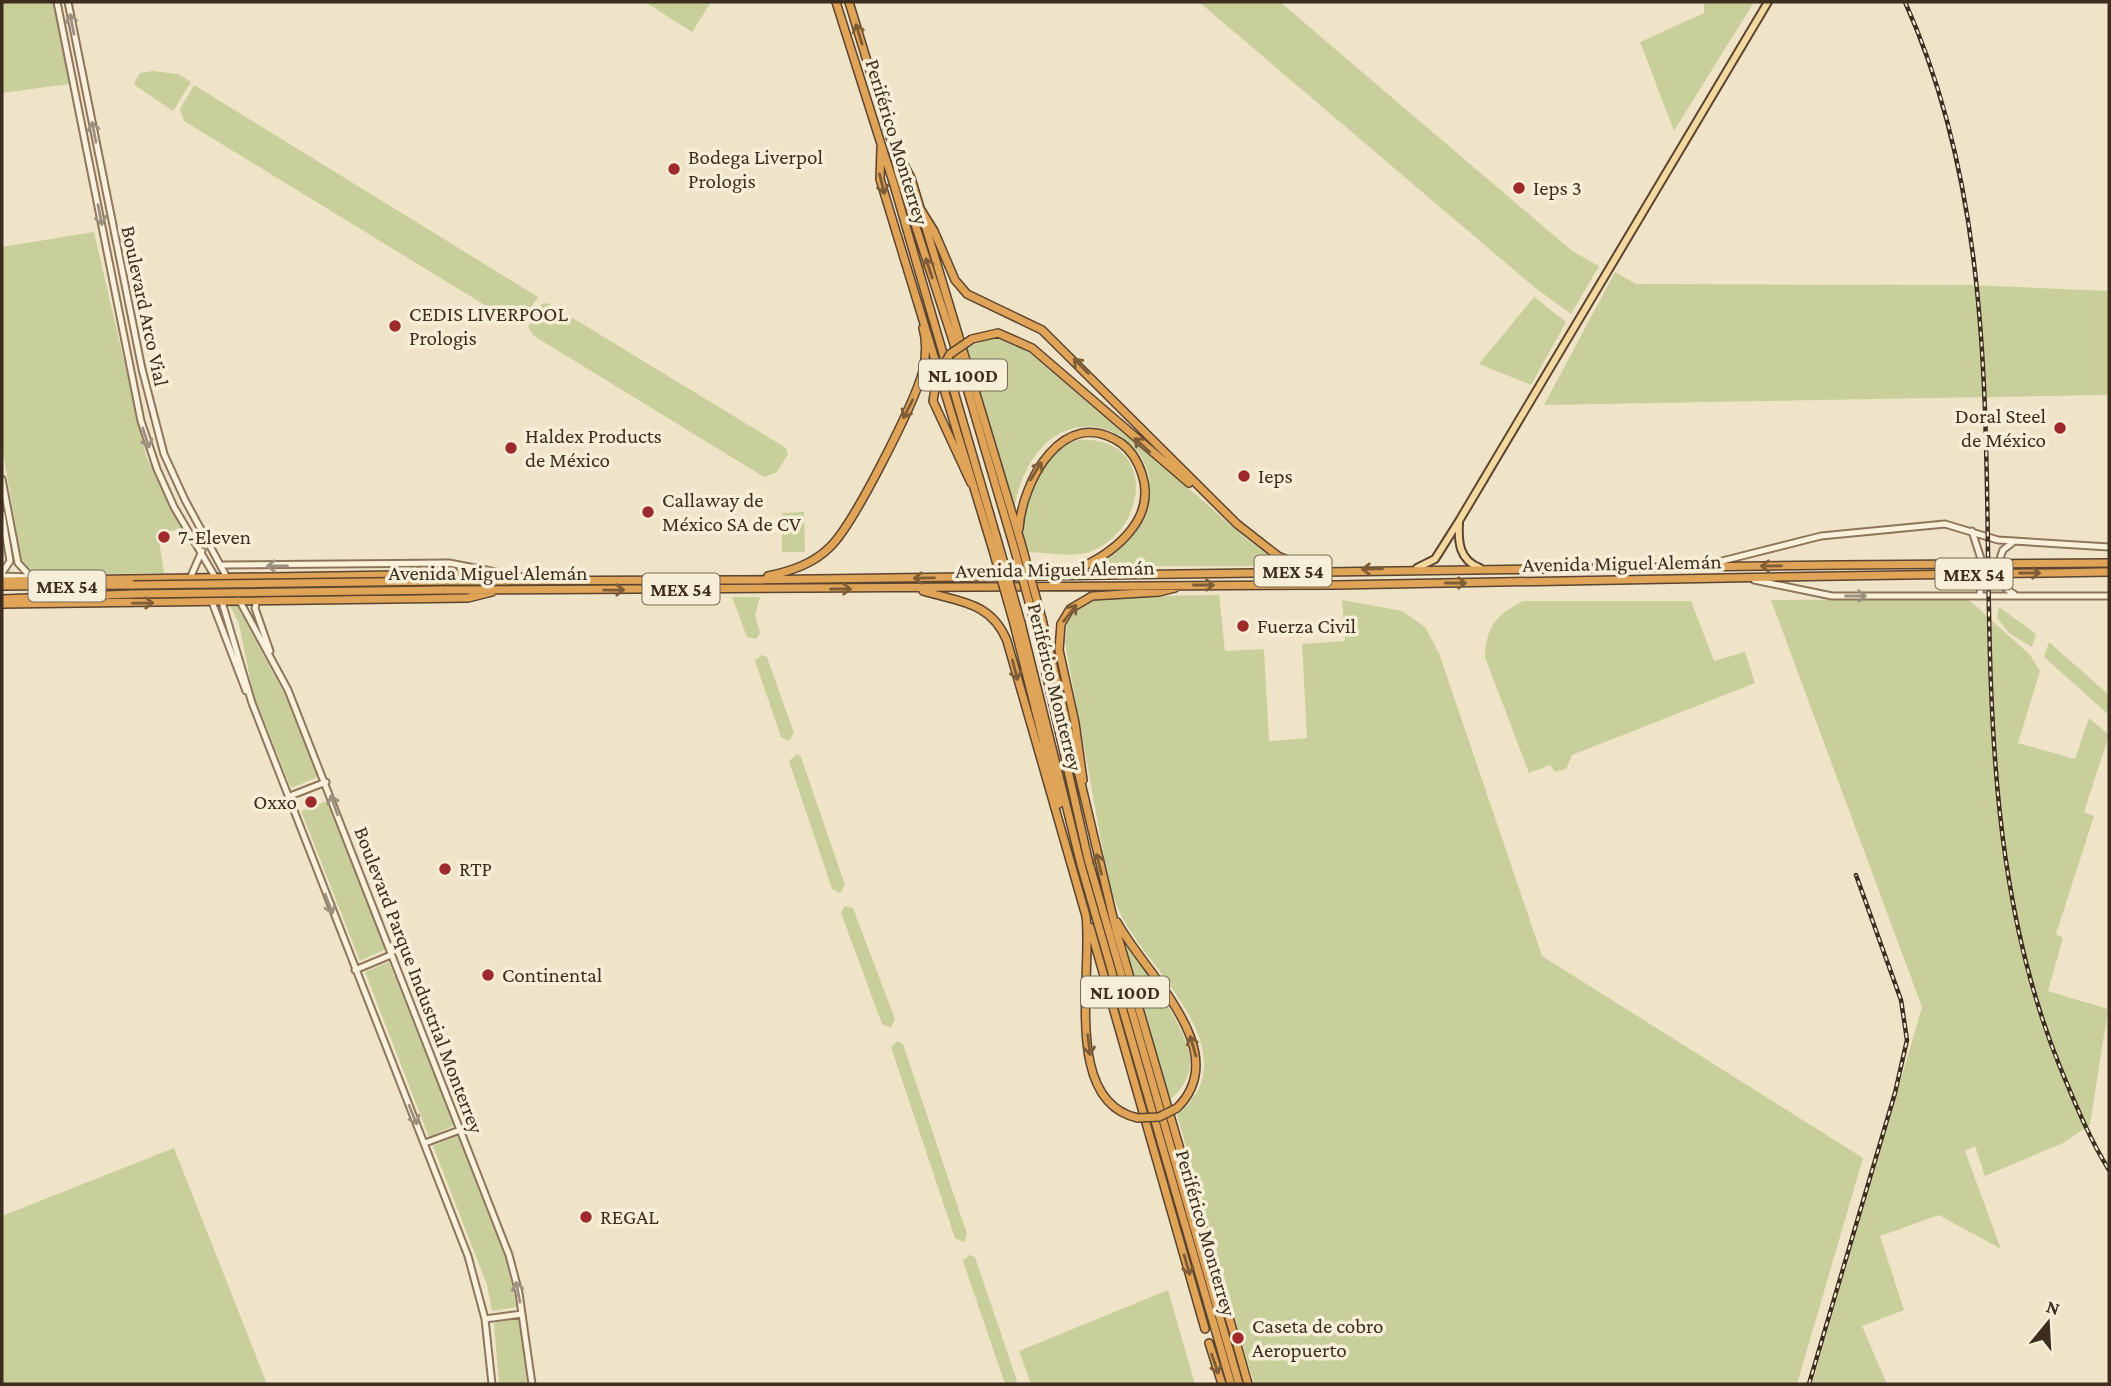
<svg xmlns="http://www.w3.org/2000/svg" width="2111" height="1386" viewBox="0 0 2111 1386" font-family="'Crimson Pro',serif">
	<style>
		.green { fill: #c9cf9b }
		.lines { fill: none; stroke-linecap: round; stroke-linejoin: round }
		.minor-casing { stroke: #8d765c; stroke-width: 9 }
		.major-casing { stroke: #5b4430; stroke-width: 10 }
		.highway-casing { stroke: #5b4430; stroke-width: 10 }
		.minor { stroke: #faf1dc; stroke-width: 5 }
		.major { stroke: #f3d9a0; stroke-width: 6 }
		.highway { stroke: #e0a458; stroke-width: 7 }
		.rail-casing { stroke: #3d2e20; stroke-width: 4.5 }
		.rail { stroke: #f7eed8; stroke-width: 2; stroke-dasharray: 5; stroke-linecap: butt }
		.highway-bridge-casing { stroke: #5b4430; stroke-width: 10; stroke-linecap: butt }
		.highway-bridge { stroke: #e0a458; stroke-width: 7 }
		.oneway { stroke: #9c907e }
		.oneway2 { stroke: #7e5d36 }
		.poi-dot { fill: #9e2a2b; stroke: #f7eed8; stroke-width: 2.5 }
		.labels { text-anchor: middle; stroke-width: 7; stroke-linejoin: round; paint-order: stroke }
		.shield { fill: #f7eed8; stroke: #756857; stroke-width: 2 }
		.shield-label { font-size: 19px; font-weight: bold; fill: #3d2e20 }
		.street-label { font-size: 21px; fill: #3d2e20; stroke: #f7eed8 }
		.poi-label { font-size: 21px; fill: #3d2e20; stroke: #f7eed8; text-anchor: start }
	</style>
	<rect width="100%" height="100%" fill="#f0e4c8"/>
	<path class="green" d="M2,2H53L69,84L2,93Z
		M645,2H711L692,32Z
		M1199,2H1280L1572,251L1599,266L1571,314L1534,287Z
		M1704,2H1754L1674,131L1640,42L1704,13Z
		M153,71L178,74L191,82L173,111L136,86L134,83L140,73Z
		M194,85L538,297L523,319L514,323L184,121L180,109Z
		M94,232L146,456L183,529L158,533L164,573L37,575L28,572L22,565L2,446V247Z
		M1615,272L1636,284L1969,285L2109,291V395L1544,405Z
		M1534,297L1566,322L1531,385L1479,364Z
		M548,303L786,448L788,454L777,472L764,477L534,336L528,327L542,304Z
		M990,338L1006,340L1024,348C1080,396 1137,444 1193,492C1225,519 1252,550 1292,566H1086C1101,559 1120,551 1131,538C1205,442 1040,356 1013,514L966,348Z
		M1076,440C1155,433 1152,527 1090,552C1073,558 1044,552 1025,552C1018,511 1033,455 1076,440Z
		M804,512L805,552H782V513Z
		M1219,595L1225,651L1264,649L1269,741L1307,738L1302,644L1345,641L1342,600L1402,611L1425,627L1439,653L1542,956L1863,1158L1797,1384H1254L1177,1115C1251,1055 1153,974 1123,919C1117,908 1113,895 1109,884L1065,643L1067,624L1076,609L1096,597Z
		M732,597H760L755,615L760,633L756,639L747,637Z
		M1968,599L2030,655L2040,671L2018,743L2075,759L2089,718L2109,735L2084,812L2094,816L2056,934L2063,938L2048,991L2108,1009L2090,1125L2063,1143L1985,1176L1975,1146L1965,1151L2001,1249L1939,1215L1880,1236L1904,1310L1862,1326L1887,1384H1812L1922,1007L1771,600Z
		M1523,601H1691L1714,661L1745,652L1755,683L1572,755L1566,769L1555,772L1550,765L1529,773L1485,657C1486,627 1497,614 1523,601Z
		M229,604H236L285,695L318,777L291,788L253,693L239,624Z
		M1999,607L2036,634L2032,647L2009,633L1997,618Z
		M2049,642L2109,695V715L2044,657Z
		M761,655L767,657L794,733L789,741L781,737L755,661Z
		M797,754L801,757L845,885L840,893L832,889L789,761Z
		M327,801L386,949L360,961L301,811Z
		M845,906L853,908L895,1019L891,1028L882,1024L841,913Z
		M1118,933C1138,962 1188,1026 1190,1059C1191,1076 1182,1091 1169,1100Z
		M389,962L455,1125L429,1137L365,972Z
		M897,1041L903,1044L967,1234L964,1242L955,1238L891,1047Z
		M458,1135L502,1243L517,1307L492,1311L487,1285L433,1146Z
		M174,1148L267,1384H2V1216Z
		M969,1255L975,1257L1018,1384H1005L963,1261Z
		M1168,1290L1195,1384H1031L1019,1351Z
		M520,1318L527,1384H499L494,1323Z"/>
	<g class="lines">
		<g class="minor-casing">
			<path id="minor" d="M57,2L141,421L157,469L174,507L214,575L252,703L468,1256L485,1319L492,1384
				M68,2L142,369L164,454L185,500L288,690L509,1255L519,1293L532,1384
				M2,479L18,563L31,577
				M2,514L10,561L2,573
				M1972,531L1982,562L1980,595
				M2012,543L2003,550C1996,567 1996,585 2014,594
				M1710,564L1821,536L1945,524L1998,540L2109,547
				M223,565L449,563L533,579
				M2,576L29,577
				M191,576L202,551
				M1754,580L1832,596H2109
				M257,600L255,608L270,651
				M212,602L246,691
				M290,796L326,782
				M355,970L391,955
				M425,1143L460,1130
				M485,1319L522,1314"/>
		</g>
		<g class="major-casing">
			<path id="major" d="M1459,523C1458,542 1459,560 1480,568
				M1417,568L1435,559L1459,521L1768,2"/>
		</g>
		<g class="highway-casing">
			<path id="highway" d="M836,2L894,185L999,546
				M849,2L892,143L898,172L953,341L1013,544
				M895,147L911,178L1021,543
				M881,148L880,179L992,547
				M921,210L934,231L955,280L967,294L1042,330L1237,524L1278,556L1307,568
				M972,339L998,333L1032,348L1189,483
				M937,377L933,401L971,483
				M1019,529C1022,482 1063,404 1121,443C1131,450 1138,462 1142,474C1158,522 1109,557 1070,572
				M768,576C791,571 813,564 830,547C854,524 914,404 923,371C926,357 927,342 923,328
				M2,581L459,574L490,577
				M447,581L746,580L1839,565
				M2,586L133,585
				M447,590L1336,585L1839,576
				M923,591C958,602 991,601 1007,641L1086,916C1093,973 1062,1102 1138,1118
				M2,599L133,594
				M2,604L468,598L492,592
				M1042,619L1116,930L1233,1331
				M1034,620L1088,859L1239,1384
				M1021,623L1081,865L1231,1384
				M1014,624L1059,804
				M1083,780L1075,723L1059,650L1061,624L1070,609L1092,596L1159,592L1175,588
				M1117,922C1144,973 1235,1051 1177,1108
				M1090,927L1205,1329
				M1209,1343L1222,1384
				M1237,1345L1248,1384"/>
		</g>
		<use href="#minor" class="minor"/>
		<use href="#major" class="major"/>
		<use href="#highway" class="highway"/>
		<g class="rail-casing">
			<path id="rail" d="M1905,2C2057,339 1922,727 2060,1067C2075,1103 2089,1138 2109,1170
				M1809,1384L1895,1093L1907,1040L1901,1000L1856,875"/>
		</g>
		<use href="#rail" class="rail"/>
		<g class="highway-bridge-casing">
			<path id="highway-bridge" d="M937,377L950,354L972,339
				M1021,543L1042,619
				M1013,544L1034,620
				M999,546L1021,623
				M992,547L1014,624
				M1839,565L2109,563
				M1839,576L2109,572
				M133,585L447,581
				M133,594L447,590
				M1138,1118L1159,1117L1177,1108"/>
		</g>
		<use href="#highway-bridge" class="highway-bridge"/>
	</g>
	<defs><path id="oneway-shaft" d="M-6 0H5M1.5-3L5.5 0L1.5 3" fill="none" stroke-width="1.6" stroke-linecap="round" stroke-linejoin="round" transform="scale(1.75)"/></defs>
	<g class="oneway">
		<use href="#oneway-shaft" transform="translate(72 24) rotate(-101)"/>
		<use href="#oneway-shaft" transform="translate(94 132) rotate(-101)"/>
		<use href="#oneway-shaft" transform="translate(100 215) rotate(79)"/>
		<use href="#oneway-shaft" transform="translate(146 438) rotate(72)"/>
		<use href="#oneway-shaft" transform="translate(277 566) rotate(180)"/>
		<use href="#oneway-shaft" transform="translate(1856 596)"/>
		<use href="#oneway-shaft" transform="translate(334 805) rotate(-110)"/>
		<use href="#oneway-shaft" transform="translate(329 904) rotate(69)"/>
		<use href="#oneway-shaft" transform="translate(413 1115) rotate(68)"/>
		<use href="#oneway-shaft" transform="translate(518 1292) rotate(-101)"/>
	</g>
	<g class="oneway2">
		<use href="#oneway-shaft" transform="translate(859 34) rotate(-107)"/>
		<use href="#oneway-shaft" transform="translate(882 184) rotate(76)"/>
		<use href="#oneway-shaft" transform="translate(929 268) rotate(-108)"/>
		<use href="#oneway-shaft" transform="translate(1081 366) rotate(-135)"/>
		<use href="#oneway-shaft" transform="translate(908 409) rotate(117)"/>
		<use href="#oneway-shaft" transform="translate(1142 445) rotate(-138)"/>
		<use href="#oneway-shaft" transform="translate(1036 471) rotate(-58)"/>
		<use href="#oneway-shaft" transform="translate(1771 566) rotate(179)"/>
		<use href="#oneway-shaft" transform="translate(1372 569) rotate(179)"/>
		<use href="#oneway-shaft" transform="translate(2030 573)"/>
		<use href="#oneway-shaft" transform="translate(924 578) rotate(179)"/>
		<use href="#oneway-shaft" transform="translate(1456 583)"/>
		<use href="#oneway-shaft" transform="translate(1204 585)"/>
		<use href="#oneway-shaft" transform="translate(841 589)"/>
		<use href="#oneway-shaft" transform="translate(614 590) rotate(-1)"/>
		<use href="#oneway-shaft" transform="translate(143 603) rotate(-1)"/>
		<use href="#oneway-shaft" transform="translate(1070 613) rotate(-52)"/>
		<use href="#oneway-shaft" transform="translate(1015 670) rotate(76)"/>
		<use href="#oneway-shaft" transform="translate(1099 864) rotate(-104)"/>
		<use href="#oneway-shaft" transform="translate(1089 1045) rotate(83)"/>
		<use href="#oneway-shaft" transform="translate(1193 1046) rotate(-106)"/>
		<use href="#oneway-shaft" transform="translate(1187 1265) rotate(74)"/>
		<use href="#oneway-shaft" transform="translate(1215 1364) rotate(71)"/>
	</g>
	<g class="poi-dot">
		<circle cx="674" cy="169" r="7"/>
		<circle cx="1519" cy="188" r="7"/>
		<circle cx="395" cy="326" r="7"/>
		<circle cx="2060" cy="428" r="7"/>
		<circle cx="511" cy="448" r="7"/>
		<circle cx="1244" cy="476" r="7"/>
		<circle cx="648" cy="512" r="7"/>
		<circle cx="164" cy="537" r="7"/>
		<circle cx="1243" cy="626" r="7"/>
		<circle cx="311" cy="802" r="7"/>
		<circle cx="445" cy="869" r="7"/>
		<circle cx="488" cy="975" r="7"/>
		<circle cx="586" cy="1217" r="7"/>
		<circle cx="1238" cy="1338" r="7"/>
	</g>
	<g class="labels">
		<g class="shield">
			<rect x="919" y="359.5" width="88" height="31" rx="5"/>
			<rect x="1254.5" y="555.5" width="77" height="31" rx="5"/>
			<rect x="1935.5" y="558.5" width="77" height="31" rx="5"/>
			<rect x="28.5" y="570.5" width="77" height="31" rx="5"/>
			<rect x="642.5" y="573.5" width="77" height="31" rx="5"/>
			<rect x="1081" y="976.5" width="88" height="31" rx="5"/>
		</g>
		<g class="shield-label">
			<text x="963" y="382">NL 100D</text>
			<text x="1293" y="578">MEX 54</text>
			<text x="1974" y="581">MEX 54</text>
			<text x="67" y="593">MEX 54</text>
			<text x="681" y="596">MEX 54</text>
			<text x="1125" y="999">NL 100D</text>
		</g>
		<g class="street-label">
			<text transform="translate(897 142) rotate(73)" y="7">Periférico Monterrey</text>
			<text transform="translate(145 306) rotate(78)" y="7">Boulevard Arco Vial</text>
			<text transform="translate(1622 563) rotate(-1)" y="7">Avenida Miguel Alemán</text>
			<text transform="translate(1055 569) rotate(-1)" y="7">Avenida Miguel Alemán</text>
			<text x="488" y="580">Avenida Miguel Alemán</text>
			<text transform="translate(1055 687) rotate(76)" y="7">Periférico Monterrey</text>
			<text transform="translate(419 980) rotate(69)" y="7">Boulevard Parque Industrial Monterrey</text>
			<text transform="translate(1206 1233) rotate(74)" y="7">Periférico Monterrey</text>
		</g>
		<g class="poi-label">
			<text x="688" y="164">Bodega Liverpol<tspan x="688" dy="24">Prologis</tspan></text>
			<text x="1533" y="195">Ieps 3</text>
			<text x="409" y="321">CEDIS LIVERPOOL<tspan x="409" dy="24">Prologis</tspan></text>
			<text x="2046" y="423" text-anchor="end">Doral Steel<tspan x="2046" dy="24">de México</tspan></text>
			<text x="525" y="443">Haldex Products<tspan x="525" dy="24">de México</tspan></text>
			<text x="1258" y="483">Ieps</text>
			<text x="662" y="507">Callaway de<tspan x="662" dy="24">México SA de CV</tspan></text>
			<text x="178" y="544">7-Eleven</text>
			<text x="1257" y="633">Fuerza Civil</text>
			<text x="297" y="809" text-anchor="end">Oxxo</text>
			<text x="459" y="876">RTP</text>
			<text x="502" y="982">Continental</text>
			<text x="600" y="1224">REGAL</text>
			<text x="1252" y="1333">Caseta de cobro<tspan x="1252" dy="24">Aeropuerto</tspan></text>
		</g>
	</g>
	<rect width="2111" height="1386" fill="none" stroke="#3d2e20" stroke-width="7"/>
	<g transform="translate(2048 1323) rotate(18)" stroke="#f7eed8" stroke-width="5" paint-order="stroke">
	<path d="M0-5L12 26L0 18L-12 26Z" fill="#3d2e20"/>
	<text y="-10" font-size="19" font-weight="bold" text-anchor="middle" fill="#3d2e20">N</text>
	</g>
</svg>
